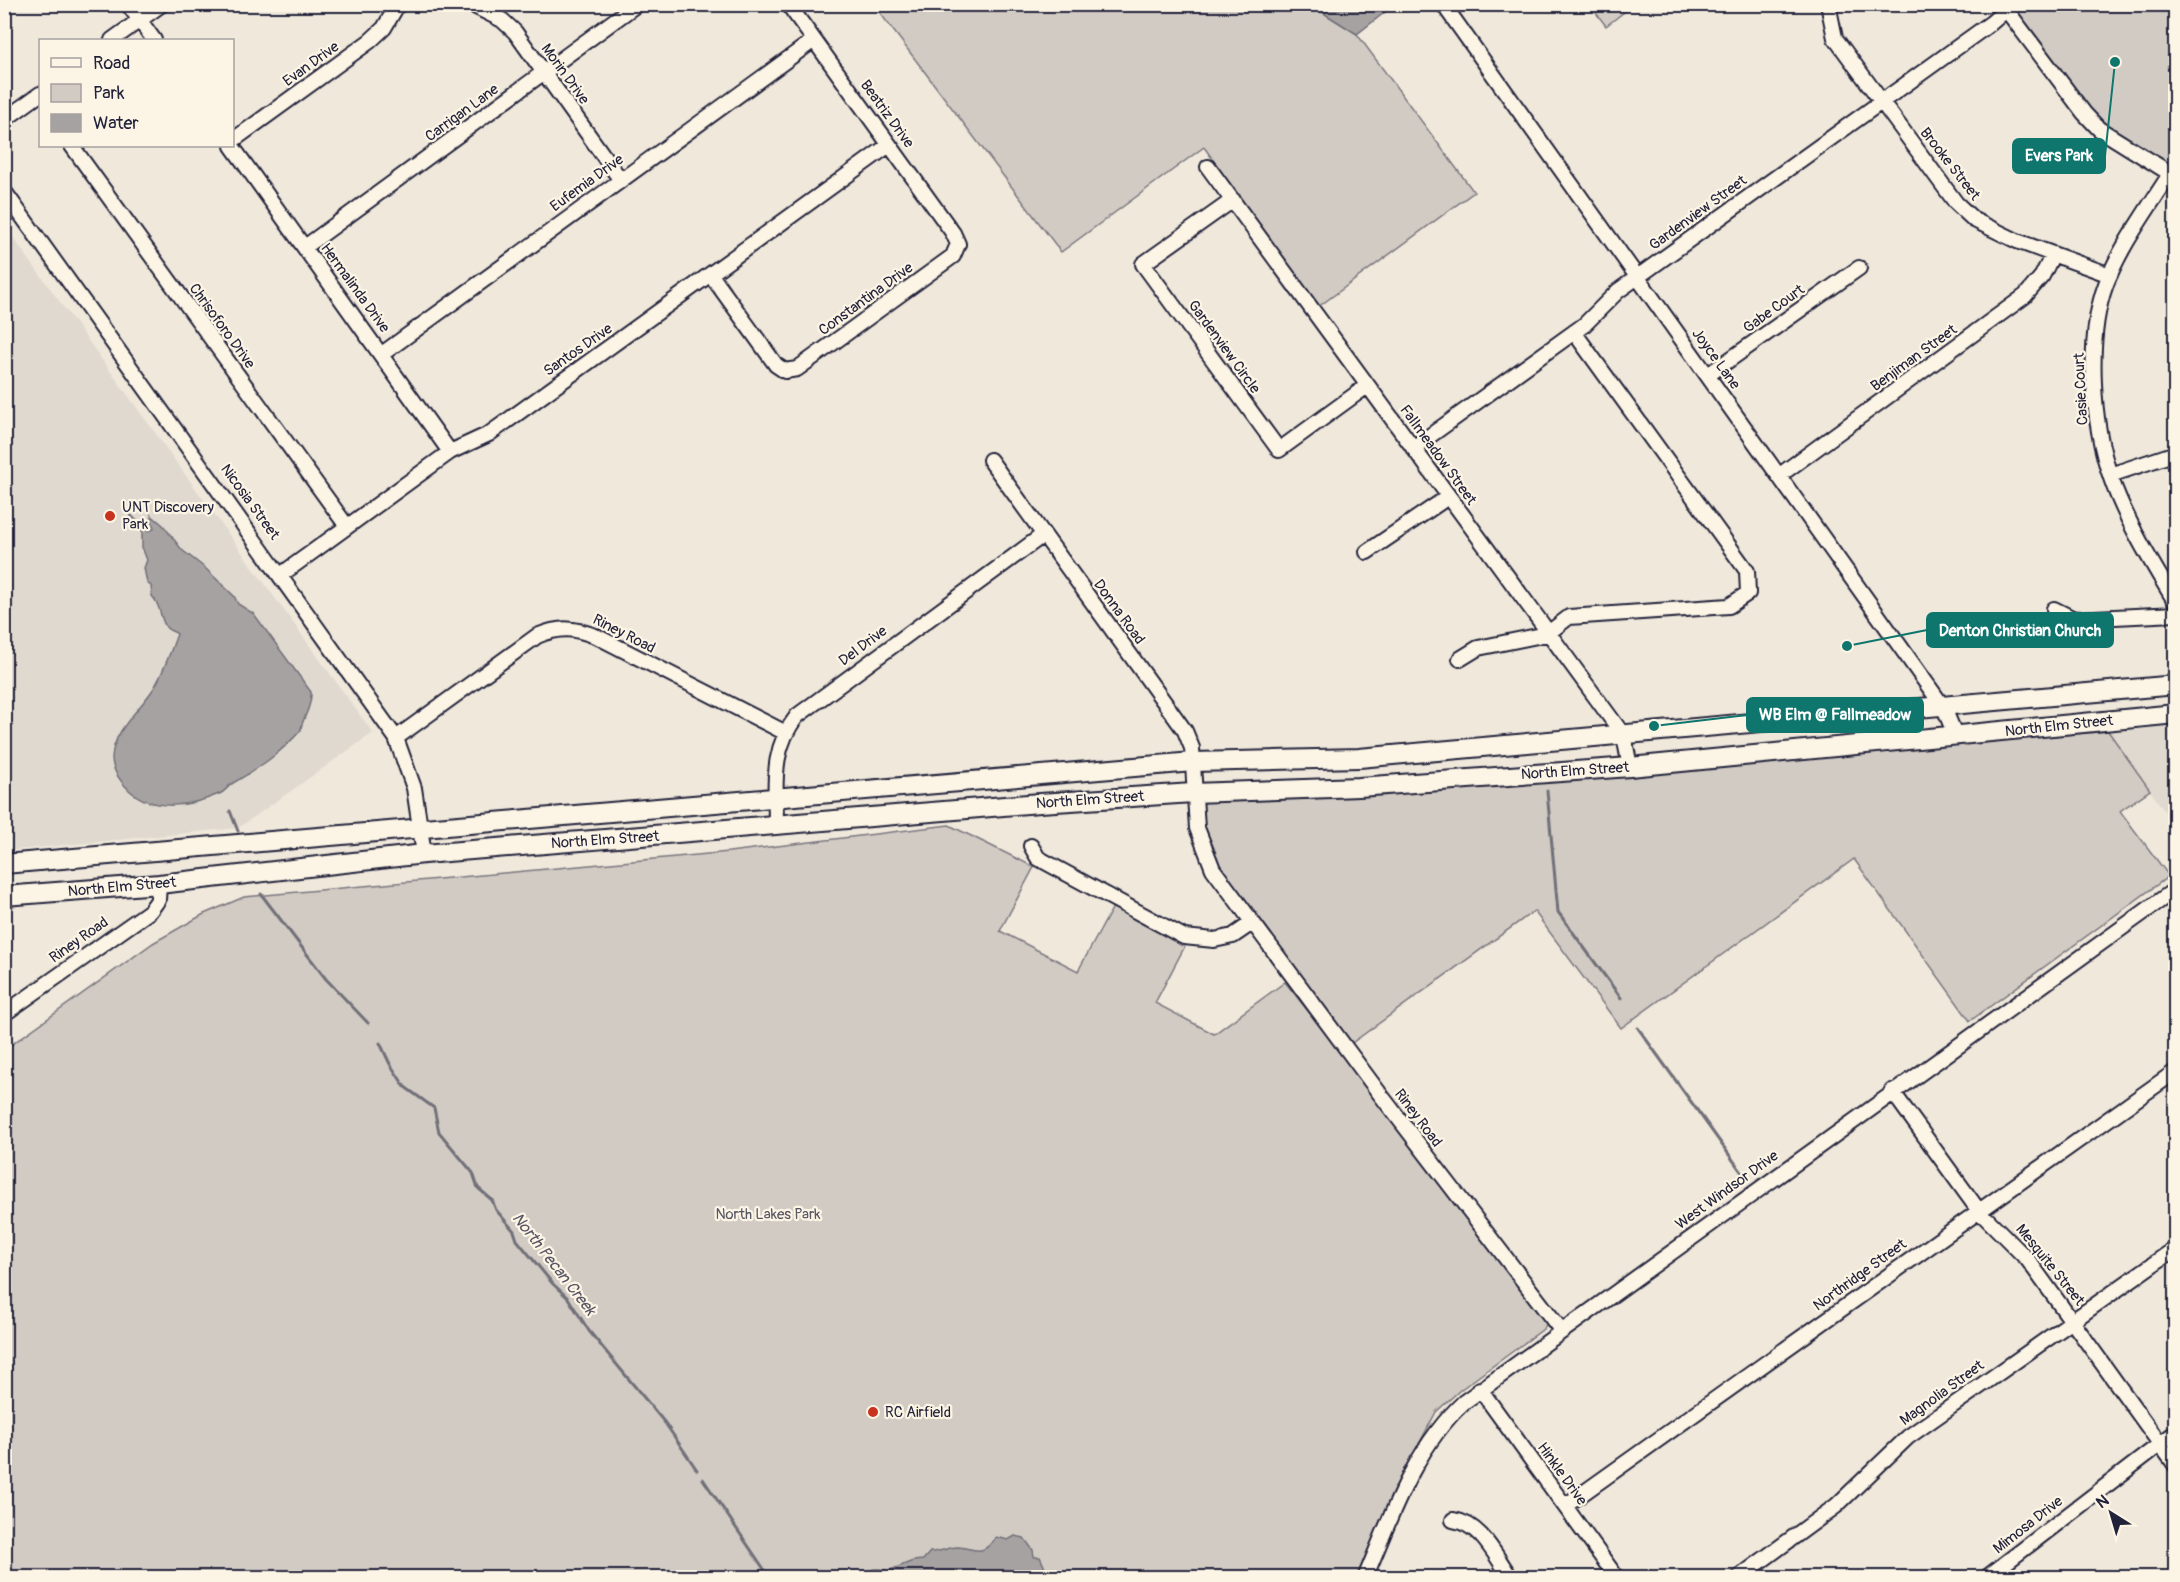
<svg xmlns="http://www.w3.org/2000/svg" width="2180" height="1582" font-family="Pangolin,sans-serif">
	<style>
		.built { fill: #e0d9cf }
		.green { fill: #d1cbc3; stroke: #7a767f; stroke-width: 1.5 }
		.water { fill: #a6a2a2; stroke: #716f79; stroke-width: 1.5 }
		.lines { fill: none; stroke-linecap: round; stroke-linejoin: round }
		.stream { stroke: #716f79; stroke-width: 3 }
		.minor-casing { stroke: #22223b; stroke-width: 18 }
		.major-casing { stroke: #22223b; stroke-width: 22 }
		.minor { stroke: #fcf5e5; stroke-width: 14 }
		.major { stroke: #fcf5e5; stroke-width: 18 }
		.poi-dot { fill: #c8321e; stroke: #fcf5e5; stroke-width: 2 }
		.labels { text-anchor: middle; dominant-baseline: central; stroke-width: 4.5; stroke-linejoin: round; paint-order: stroke }
		.street-label { font-size: 15px; fill: #22223b; stroke: #fcf5e5 }
		.poi-label { font-size: 15px; fill: #22223b; stroke: #fcf5e5; text-anchor: start }
		.park-label { font-size: 15px; fill: #575564; stroke: #fcf5e5 }
		.water-label { font-size: 16px; font-style: italic; fill: #575564; stroke: #fcf5e5 }
		.leader { fill: none; stroke: #0f766e; stroke-width: 2 }
		.callout-dot { fill: #0f766e; stroke: #fcf5e5; stroke-width: 2 }
		.callout { fill: #0f766e; stroke: #0f766e; stroke-width: 2 }
		.callout-label { font-size: 16px; text-anchor: middle; font-weight: bold; fill: #fff }
	</style>
	<rect width="100%" height="100%" fill="#efe8db"/>
	<filter id="ink" filterUnits="userSpaceOnUse"><feTurbulence type="fractalNoise" baseFrequency=".0167" numOctaves="2"/><feDisplacementMap in="SourceGraphic" scale="12" xChannelSelector="R" yChannelSelector="G"/><feConvolveMatrix kernelMatrix="1 2 1 2 8 2 1 2 1" color-interpolation-filters="sRGB"/></filter>
	<g filter="url(#ink)">
		<path class="built" d="M4,225l369,508 -135,95 -233,23z
			M2175,723v103l-67,-95z"/>
		<path class="green" d="M874,5h437l46,29 117,158 -156,115 -114,-160 -143,105z
			M1590,5h34l4,4 -22,17z
			M2010,5h165v163l-76,-48z
			M2108,731l42,59 -30,21 49,65 -199,145 -116,-162 -233,169 -87,-117 -185,134 -140,-192 -9,-44 5,-8 451,-31z
			M949,825l85,42 -34,64 78,40 35,-64 73,37 -31,59 59,31 71,-52 267,336 -10,12 -82,60 -24,22 -46,87 -31,78h-1354l-1,-527 149,-107 51,-29 40,-17 485,-45z"/>
		<path class="water" d="M1311,5h83l-37,29z
			M130,514l18,17 6,-2 -3,-14 12,10 19,25 23,18 29,28 4,8 16,10 57,78c1,17 -10,28 -10,38 -20,23 -42,38 -68,53 -5,3 -9,10 -14,11 -28,12 -65,19 -90,-4 -8,-8 -17,-20 -17,-32 1,-28 28,-48 42,-70 9,-15 17,-37 23,-54 -3,-3 -9,-3 -11,-7 -7,-11 -5,-22 -14,-31l-1,-10 -4,-3 -3,-15 3,-8 -5,-13v-18l-8,-5z
			M1015,1536l9,2 9,12 1,7h6l5,11 8,2 6,7h-212l1,-2c15,2 23,-11 40,-4l25,-10 10,-1 7,-8c10,0 19,-5 28,-5 16,1 24,11 38,-10l12,3z"/>
		<g class="lines">
			<path class="stream" d="M1547,791l11,121 63,86
				M230,811l8,20
				M261,894l65,85 42,44
				M1638,1028l105,146
				M380,1043l10,21 15,23 29,21 5,24 34,41 5,15 14,12 4,10 18,21 3,9 36,44 15,14 21,33 76,92 32,47
				M703,1479l67,99"/>
			<defs>
				<path id="minor" d="M128,4l26,36
					M470,4l32,16 13,12 105,147
					M1443,4l501,704 12,29
					M1828,4l7,34 121,165 18,17 43,21 93,34
					M2002,4l82,109 15,16 77,48
					M112,40l50,-36
					M4,120l36,-26
					M232,141l138,-100 14,-13 14,-24
					M72,146l274,379
					M232,146l218,306
					M1208,167l416,569 6,31
					M2170,174c-22,35 -49,71 -64,110 -20,53 -14,141 5,194 14,41 42,87 65,125
					M4,191l392,547 18,50 10,66
					M1233,200l-90,64 136,186 88,-64
					M305,247l332,-243
					M711,275l65,90 9,6 12,-2 156,-113 5,-12 -5,-11 -165,-229
					M382,354l432,-314
					M1708,375l151,-107
					M1413,448l171,-123 34,-34 373,-268 15,-13
					M990,460l195,271 7,17 5,80 16,41 167,225 181,236
					M1780,475l245,-179 17,-20 11,-22
					M2110,475l66,-22
					M1367,552l81,-55
					M282,574l168,-122 39,-18 400,-289
					M2054,609l20,10 102,-5
					M1460,659l18,-11 69,-14 22,-17 160,-11 19,-13 -1,-22 -173,-239
					M396,738l141,-102c24,-10 38,-8 61,1l186,95
					M776,826c0,-41 -6,-76 21,-110l246,-181
					M1031,846l7,12 146,79 30,3 19,-4 19,-13
					M4,1014l146,-103 8,-11 1,-16
					M1892,1091l87,120 49,49 148,206
					M1480,1389l137,189
					M1565,1506l611,-435
					M1453,1520c29,4 42,36 58,58
					M1365,1578c26,-61 49,-130 99,-176l712,-513
					M1738,1578l98,-72 72,-69 268,-189
					M1986,1578l190,-146"/>
				<path id="major" d="M4,864l1189,-102 166,-4 817,-73
					M4,896l155,-12 265,-30 616,-51 153,-10 166,-6 271,-20 546,-53"/>
			</defs>
			<use href="#minor" class="minor-casing"/>
			<use href="#major" class="major-casing"/>
			<use href="#minor" class="minor"/>
			<use href="#major" class="major"/>
		</g>
	</g>
	<g class="poi-dot">
		<circle cx="110" cy="516" r="6"/>
		<circle cx="873" cy="1412" r="6"/>
	</g>
	<g class="labels">
		<g class="street-label">
			<text transform="translate(311 64) rotate(-36)">Evan Drive</text>
			<text transform="translate(565 74) rotate(54)">Morin Drive</text>
			<text transform="translate(462 113) rotate(-36)">Carrigan Lane</text>
			<text transform="translate(887 114) rotate(54)">Beatriz Drive</text>
			<text transform="translate(1950 164) rotate(52)">Brooke Street</text>
			<text transform="translate(587 183) rotate(-36)">Eufemia Drive</text>
			<text transform="translate(1698 213) rotate(-36)">Gardenview Street</text>
			<text transform="translate(355 288) rotate(54)">Hermalinda Drive</text>
			<text transform="translate(866 299) rotate(-36)">Constantina Drive</text>
			<text transform="translate(1774 309) rotate(-36)">Gabe Court</text>
			<text transform="translate(222 326) rotate(54)">Chrisoforo Drive</text>
			<text transform="translate(1224 347) rotate(54)">Gardenview Circle</text>
			<text transform="translate(578 350) rotate(-35)">Santos Drive</text>
			<text transform="translate(1914 358) rotate(-36)">Benjiman Street</text>
			<text transform="translate(1716 359) rotate(54)">Joyce Lane</text>
			<text transform="translate(2081 389) rotate(-93)">Casie Court</text>
			<text transform="translate(1438 455) rotate(54)">Fallmeadow Street</text>
			<text transform="translate(250 502) rotate(54)">Nicosia Street</text>
			<text transform="translate(1119 612) rotate(54)">Donna Road</text>
			<text transform="translate(624 634) rotate(27)">Riney Road</text>
			<text transform="translate(863 646) rotate(-37)">Del Drive</text>
			<text transform="translate(2059 726) rotate(-6)">North Elm Street</text>
			<text transform="translate(1575 771) rotate(-4)">North Elm Street</text>
			<text transform="translate(1090 800) rotate(-4)">North Elm Street</text>
			<text transform="translate(605 840) rotate(-4)">North Elm Street</text>
			<text transform="translate(122 887) rotate(-5)">North Elm Street</text>
			<text transform="translate(79 940) rotate(-35)">Riney Road</text>
			<text transform="translate(1418 1118) rotate(53)">Riney Road</text>
			<text transform="translate(1727 1190) rotate(-36)">West Windsor Drive</text>
			<text transform="translate(2050 1265) rotate(51)">Mesquite Street</text>
			<text transform="translate(1860 1275) rotate(-36)">Northridge Street</text>
			<text transform="translate(1942 1393) rotate(-36)">Magnolia Street</text>
			<text transform="translate(1562 1474) rotate(54)">Hinkle Drive</text>
			<text transform="translate(2028 1525) rotate(-38)">Mimosa Drive</text>
		</g>
		<g class="poi-label">
			<text x="122" y="507">UNT Discovery<tspan x="122" dy="17">Park</tspan></text>
			<text x="885" y="1412">RC Airfield</text>
		</g>
		<g class="park-label">
			<text x="768" y="1214">North Lakes Park</text>
		</g>
		<g class="water-label">
			<text transform="translate(554 1264) rotate(52)">North Pecan Creek</text>
		</g>
	</g>
	<path class="leader" d="M2115 62L2105 156M1847 646L1927 630M1654 726L1747 715"/>
	<g class="callout-dot">
		<circle cx="2115" cy="62" r="6"/>
		<circle cx="1847" cy="646" r="6"/>
		<circle cx="1654" cy="726" r="6"/>
	</g>
	<g class="callout">
		<rect x="2013" y="139" width="92" height="34" rx="6"/>
		<rect x="1927" y="613" width="186" height="34" rx="6"/>
		<rect x="1747" y="698" width="176" height="34" rx="6"/>
	</g>
	<g class="callout-label">
		<text x="2059" y="161">Evers Park</text>
		<text x="2020" y="636">Denton Christian Church</text>
		<text x="1835" y="720">WB Elm @ Fallmeadow</text>
	</g>
	<rect width="2180" height="1582" fill="none" stroke="#fcf5e5" stroke-width="24"/>
	<rect x="12" y="12" width="2156" height="1558" fill="none" stroke="#22223b" stroke-width="2" filter="url(#ink)"/>
	<rect x="39" y="39" width="195" height="108" fill="#fcf5e5" stroke="#a5a1a1" stroke-width="1.5"/>
	<rect x="51" y="58" width="30" height="9" fill="#fcf5e5" stroke="#a5a1a1" stroke-width="1.5"/>
	<text x="93" y="69" font-size="18" fill="#22223b">Road</text>
	<rect x="51" y="84" width="30" height="18" fill="#d1cbc3" stroke="#a5a1a1" stroke-width="1.5"/>
	<text x="93" y="99" font-size="18" fill="#22223b">Park</text>
	<rect x="51" y="114" width="30" height="18" fill="#a6a2a2" stroke="#a5a1a1" stroke-width="1.5"/>
	<text x="93" y="129" font-size="18" fill="#22223b">Water</text>
	<g transform="translate(2111 1513) rotate(323)" stroke="#fcf5e5" stroke-width="4.5" paint-order="stroke">
	<path d="M0-4.5L10 22L0 15L-10 22Z" fill="#22223b"/>
	<text y="-9" font-size="16" font-weight="bold" text-anchor="middle" fill="#22223b">N</text>
	</g>
</svg>
